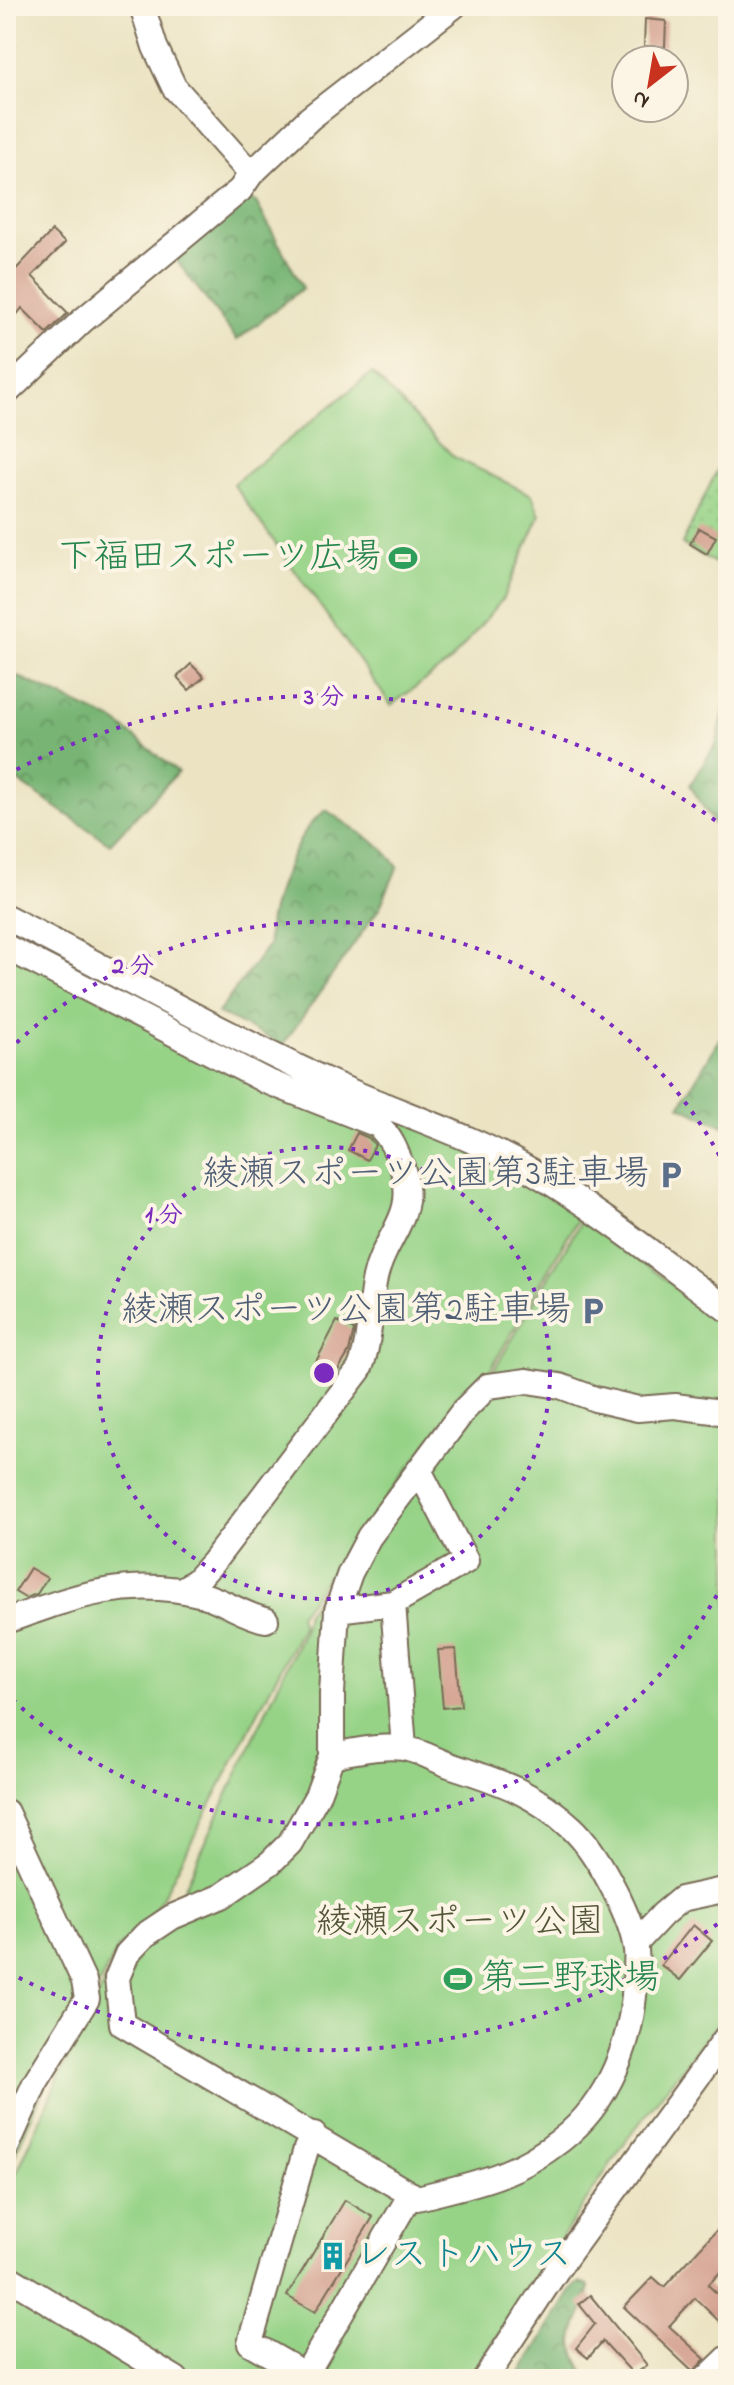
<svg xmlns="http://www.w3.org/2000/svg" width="734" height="2385" font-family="'Indie Flower','Klee One',sans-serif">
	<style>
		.grass { fill: url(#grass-dots); stroke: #687e52; stroke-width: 2 }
		.forest { fill: url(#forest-crowns); stroke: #5a7049; stroke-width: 2 }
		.park { fill: #96d387; stroke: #687e52; stroke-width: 2 }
		.building { fill: #d39f8e }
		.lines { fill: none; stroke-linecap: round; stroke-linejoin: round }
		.minor-casing { stroke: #796b57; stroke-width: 28 }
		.minor { stroke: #fff; stroke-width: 24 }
		.ring { fill: none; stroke: #7b2cbf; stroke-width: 4; stroke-dasharray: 4 8 }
		.labels { text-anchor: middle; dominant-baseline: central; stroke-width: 8; stroke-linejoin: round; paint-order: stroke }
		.leisure-label { font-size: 36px; fill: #27864d; stroke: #fcf5e5; text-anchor: end }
		.service-label { font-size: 36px; fill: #4e5e75; stroke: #fcf5e5; text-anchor: end }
		.park-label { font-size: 36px; fill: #525438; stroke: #fcf5e5 }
		.culture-label { font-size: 36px; fill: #0d838f; stroke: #fcf5e5; text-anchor: start }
		.centre { fill: #7b2cbf; stroke: #fcf5e5; stroke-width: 4 }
		.ring-label { font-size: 24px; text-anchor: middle; font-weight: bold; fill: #7b2cbf; stroke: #fcf5e5; stroke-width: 8; stroke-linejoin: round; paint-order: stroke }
	</style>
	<defs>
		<pattern id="grass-dots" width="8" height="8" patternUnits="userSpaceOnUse" patternTransform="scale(2)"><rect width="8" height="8" fill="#96d387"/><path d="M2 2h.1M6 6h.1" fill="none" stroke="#82b574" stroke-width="1.8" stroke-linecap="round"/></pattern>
		<pattern id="forest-crowns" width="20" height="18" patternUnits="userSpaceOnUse" patternTransform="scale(2)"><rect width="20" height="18" fill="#78b574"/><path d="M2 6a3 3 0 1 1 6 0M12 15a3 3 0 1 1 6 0" fill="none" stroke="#64935f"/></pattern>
	</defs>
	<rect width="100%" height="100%" fill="#fcf5e5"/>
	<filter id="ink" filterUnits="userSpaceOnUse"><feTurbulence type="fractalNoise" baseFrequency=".0125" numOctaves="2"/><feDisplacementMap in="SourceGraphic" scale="16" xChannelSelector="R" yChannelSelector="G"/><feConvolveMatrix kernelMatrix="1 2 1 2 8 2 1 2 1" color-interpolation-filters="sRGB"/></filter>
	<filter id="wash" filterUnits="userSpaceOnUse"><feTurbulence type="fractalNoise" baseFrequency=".006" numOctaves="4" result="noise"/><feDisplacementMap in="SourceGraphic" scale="32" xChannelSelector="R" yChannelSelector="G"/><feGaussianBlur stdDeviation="1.8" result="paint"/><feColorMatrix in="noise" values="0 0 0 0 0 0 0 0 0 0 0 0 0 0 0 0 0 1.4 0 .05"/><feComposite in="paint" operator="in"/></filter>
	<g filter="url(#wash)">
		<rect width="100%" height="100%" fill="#ebe3c2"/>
		<path class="grass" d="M728,360v210l-46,-26 37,-78z"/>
		<path class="forest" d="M243,197l13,5 47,86 -66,52 -64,-84z
			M6,671l110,51 62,50 -68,72 -104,-71z
			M728,693v141l-15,-11 -23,-38 27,-43z
			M326,810l55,37 17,19 -18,41 -97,138 -65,-32 51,-69c-6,-27 23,-93 39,-117 4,-6 12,-12 18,-17z
			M728,1025v103l-48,-22z
			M579,2283l10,3c1,20 -16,37 -16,56 0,14 9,25 14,37h-70l56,-91z"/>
		<path class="park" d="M372,373l82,84 78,38 8,21 -38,84 -52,62 -59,43 -158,-221z
			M6,929l468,221 66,36 40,29 -96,166 -31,28 -154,206 3,12 -137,266 -18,29 -28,25 -69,127 -44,101v-744l6,-15 -6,-4z
			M583,1218l145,108v683l-103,133 -156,237h-463v-182l56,-127 61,-124 56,-46 124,-269 3,-17 146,-202 35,-30z"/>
		<g id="blocks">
			<path class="building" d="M645,19l21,2 -1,26 -21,-1z
				M52,231l13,12 -33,33 36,37 -21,20 -25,-25 -16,21v-49z
				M699,528l17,9 -9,17 -17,-10z
				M191,664l13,13 -15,13 -12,-13z
				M357,1133l12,5 6,7 -8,15 -19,-10z
				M337,1321l17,9 -5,22 -18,30 -20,-11z
				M30,1568l17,10 -10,16 -12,4 -10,-6z
				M456,1649l5,57 -18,2 -5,-58z
				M693,1925l19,16 -32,39 -19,-15z
				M345,2200l28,17 -58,95 -28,-16z
				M728,2218v46l-20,21 20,19v26l-33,-32 -26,28 36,33 -12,13 -69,-65 29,-30 11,10z
				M590,2295l57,70 -13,10 -31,-34 -15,17 -12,-10 19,-24 -16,-20z"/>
		</g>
	</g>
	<g filter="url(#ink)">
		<use href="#blocks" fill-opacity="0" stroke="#796b57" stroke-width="2"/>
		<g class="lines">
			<defs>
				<path id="minor" d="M142,6l13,41 19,40 77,87
					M6,393l76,-72 158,-131 11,-16 59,-56 144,-112
					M6,917c110,56 217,117 330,168 64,29 133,49 194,85 70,41 133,92 198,140
					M6,947l260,134 112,44c13,13 18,25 24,42 17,50 -18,68 -27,111 -7,31 -3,63 -16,92l-146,192 -17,19 -15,9
					M393,1603l11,145
					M337,1610l56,-7 73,-42 -47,-91
					M6,1621c69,-25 123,-45 197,-26 22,6 41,21 63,25
					M332,1756c19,-5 53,-11 72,-8 17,3 35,14 51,19 46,15 81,27 117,61 24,22 57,84 63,116 3,11 1,25 0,36 -2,60 -25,122 -74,160 -47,37 -87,44 -144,58l-295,-174 -5,-46 10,-24 18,-19 27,-18 50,-21 48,-33 20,-20 27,-47 15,-40v-63l5,-83 13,-37 19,-36 95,-127 24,-24 39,-5 33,5 35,13 43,10 37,-3 53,7
					M6,1812l78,169 3,18 -52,84 -29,65
					M635,1944l28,-30 18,-15 47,-10
					M6,2276l170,103
					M307,2372l-10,-2 -47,-27 56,-194 8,-14
					M303,2379l108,-185
					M485,2379l71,-108 172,-236
					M706,2379l22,-21"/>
			</defs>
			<use href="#minor" class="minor-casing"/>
			<use href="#minor" class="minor"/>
		</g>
	</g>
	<g class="ring">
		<circle cx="324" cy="1373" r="226"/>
		<path d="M728 1574A451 451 0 0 1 8 1695M8 1051A451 451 0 0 1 728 1172"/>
		<path d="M727 1917A677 677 0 0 1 6 1971M6 775A677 677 0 0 1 727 829"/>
	</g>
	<defs>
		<symbol id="stadium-bare" viewBox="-9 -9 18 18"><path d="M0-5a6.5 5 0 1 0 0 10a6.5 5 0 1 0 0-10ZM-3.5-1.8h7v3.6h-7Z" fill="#2e9e5b" stroke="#fcf5e5" stroke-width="2.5" paint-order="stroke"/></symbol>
		<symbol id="parking-bare" viewBox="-9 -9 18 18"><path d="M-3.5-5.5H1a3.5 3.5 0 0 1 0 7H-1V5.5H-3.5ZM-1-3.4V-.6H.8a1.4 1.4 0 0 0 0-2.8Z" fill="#5c6f8a" stroke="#fcf5e5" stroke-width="2.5" paint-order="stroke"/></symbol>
		<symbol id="building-bare" viewBox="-9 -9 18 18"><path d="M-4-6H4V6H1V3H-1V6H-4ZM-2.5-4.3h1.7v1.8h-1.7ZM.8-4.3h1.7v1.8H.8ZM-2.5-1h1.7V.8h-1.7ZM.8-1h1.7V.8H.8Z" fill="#0f9aa8" stroke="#fcf5e5" stroke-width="2.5" paint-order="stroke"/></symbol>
	</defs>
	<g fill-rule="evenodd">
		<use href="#stadium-bare" x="383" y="538" width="40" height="40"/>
		<use href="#parking-bare" x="651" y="1155" width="40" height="40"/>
		<use href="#parking-bare" x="573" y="1291" width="40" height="40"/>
		<use href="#stadium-bare" x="438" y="1959" width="40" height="40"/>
		<use href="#building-bare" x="313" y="2236" width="40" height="40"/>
	</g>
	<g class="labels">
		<g class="leisure-label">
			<text x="381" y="558">下福田スポーツ広場</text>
			<text x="480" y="1979" text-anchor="start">第二野球場</text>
		</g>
		<g class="service-label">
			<text x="649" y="1175">綾瀬スポーツ公園第3駐車場</text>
			<text x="571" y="1311">綾瀬スポーツ公園第2駐車場</text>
		</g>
		<g class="park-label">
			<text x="460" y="1923">綾瀬スポーツ公園</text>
		</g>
		<g class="culture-label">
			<text x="355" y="2256">レストハウス</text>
		</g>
	</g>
	<circle cx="324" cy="1373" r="12" class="centre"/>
	<g class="ring-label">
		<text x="324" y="704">3 分</text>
		<text x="133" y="973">2 分</text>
		<text x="164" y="1222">1 分</text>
	</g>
	<rect width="734" height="2385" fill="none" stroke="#fcf5e5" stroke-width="32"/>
	<g transform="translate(650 84) rotate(211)"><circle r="38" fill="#fcf5e5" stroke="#afa495" stroke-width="2"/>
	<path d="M0-6L14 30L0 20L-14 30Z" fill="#c8321e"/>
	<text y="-12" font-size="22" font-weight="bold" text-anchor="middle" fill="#3b2a1e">N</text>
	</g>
</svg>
